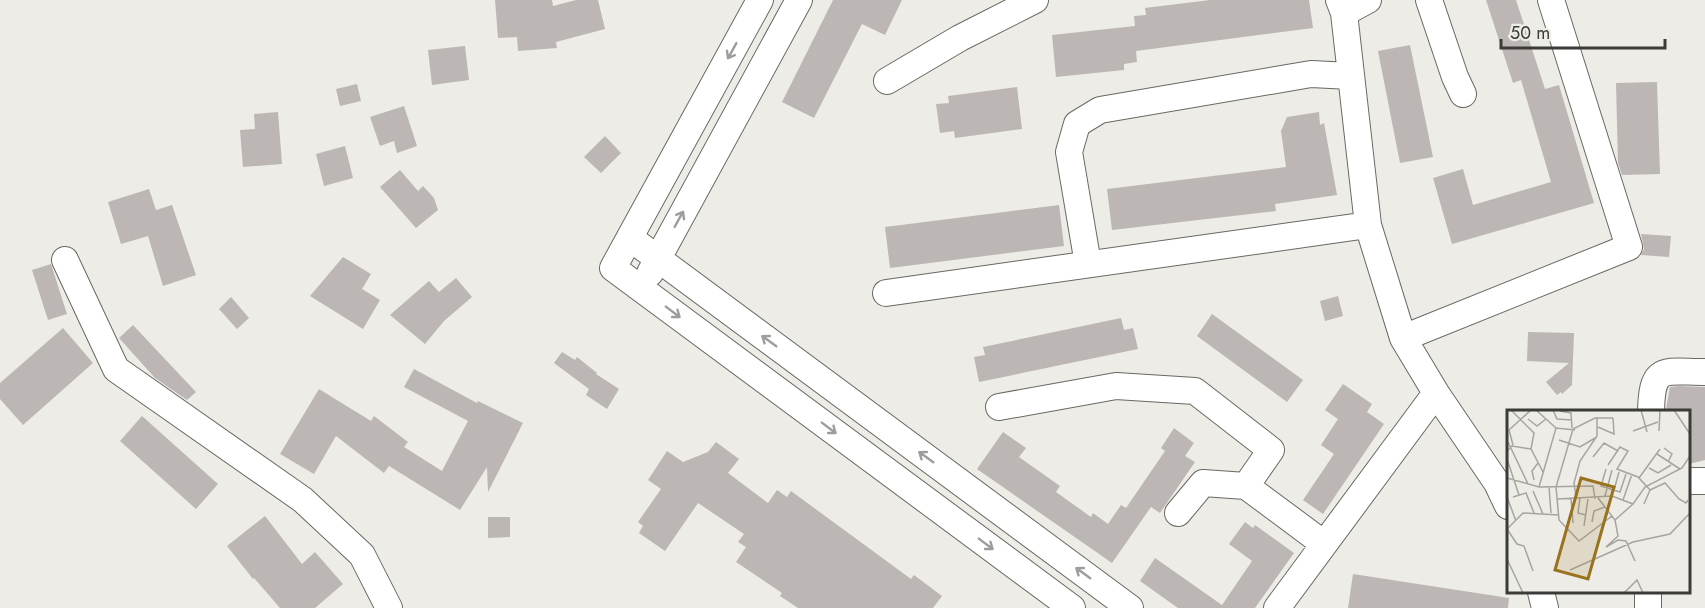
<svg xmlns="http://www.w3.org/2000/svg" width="1705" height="608" font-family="Jost,sans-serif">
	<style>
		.building { fill: #bcb7b4 }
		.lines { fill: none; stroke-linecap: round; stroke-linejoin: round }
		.minor-casing { stroke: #696863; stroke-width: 28 }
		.minor { stroke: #fff; stroke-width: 26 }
		.oneway { stroke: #9d9d9c }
		.inset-road { fill: none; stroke: #a6a5a1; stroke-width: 1.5 }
		.view { fill: #99721d; fill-opacity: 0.15; stroke: #99721d; stroke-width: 3 }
		.inset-edge { fill: none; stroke: #3b3b38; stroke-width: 3 }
	</style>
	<rect width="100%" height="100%" fill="#edece7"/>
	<path class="building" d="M495,0h57l1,6 23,-6h22l7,29 -49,13 1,6 -39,3 -1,-14 -19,1z
		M833,0h69l-17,35 -23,-11 -48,94 -32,-16z
		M1210,0h99l4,28 -177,23 1,11 -13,2v6l-68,7 -4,-42 83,-9 -1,-10 12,-1 -1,-7z
		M1486,0h30l29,89 14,-4 35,118 -142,41 -19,-66 30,-9 10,36 78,-23 -30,-102 -8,3z
		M1410,45l23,112 -33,6 -22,-112z
		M465,46l4,34 -37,5 -4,-35z
		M1657,82l3,92 -38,1 -4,-12 -2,-80z
		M357,84l4,17 -21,5 -4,-17z
		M1017,87l5,42 -67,9 -1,-7 -14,2 -4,-29 13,-1 -1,-7z
		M404,106l13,40 -20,7 -3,-12 -14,5 -10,-29z
		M278,112l4,52 -39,3 -3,-37 15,-1 -1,-15z
		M1319,112l1,13 4,-2 13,72 -62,9 1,7 -164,19 -5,-41 179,-22 -5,-36 6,-14z
		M605,136l16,17 -20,20 -17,-16z
		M345,146l8,32 -29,8 -8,-32z
		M400,170l18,21 5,-5 11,12 4,12 -22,18 -36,-41z
		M149,189l7,21 16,-5 24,70 -33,11 -15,-50 -27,8 -13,-42z
		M1059,205l5,41 -174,22 -5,-41z
		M1641,234l30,2 -2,21 -28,-2 3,-6z
		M343,257l28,17 -9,15 18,11 -17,29 -53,-33z
		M51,264l16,50 -19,6 -16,-50z
		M456,278l16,19 -28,24 -19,23 -35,-29 39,-34 10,11z
		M1338,296l5,20 -18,5 -5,-20z
		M231,297l18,21 -12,11 -18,-20z
		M1212,314l91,66 -16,22 -90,-66z
		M1121,318l3,12 9,-2 5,21 -159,33 -5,-25 11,-2 -2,-8z
		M133,325l63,67 -9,8 -32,-22 -36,-40z
		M63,328l30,35 -70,62 -23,-26v-16z
		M1528,332l46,1 -2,52 -10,9 -1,-2 -4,3 -11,-13 23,-19 -42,-2z
		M562,352l13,8 2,-3 20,16 -1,1 23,15 -12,20 -21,-14 3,-6 -35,-26z
		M414,369l63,34 1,-2 45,22 -35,69 -1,-25 -27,43 -71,-44 -5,7 -48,-37 -22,38 -34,-20 39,-65 52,32 3,-5 34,26 -4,5 38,24 26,-50 -64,-34z
		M1343,384l29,20 -5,8 17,12 -61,90 -20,-14 31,-46 -13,-9 17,-26 -13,-9z
		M1679,386l26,1v73l-16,4v-55h-23l4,-22z
		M142,416l76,68 -22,25 -76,-68z
		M1174,428l20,15 -9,13 10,6 -35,51 -9,-6 -39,56 -135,-94 26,-37 23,16 -7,9 41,29 -4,6 35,25 2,-4 15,11 13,-19 5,3 39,-57 -4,-3z
		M716,442l23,17 -11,14 40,30 9,-13 10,7 4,-6 120,88 3,-4 28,21 -9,12h-135l-18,-12 2,-3 -46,-31 10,-15 -8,-5 6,-8 -46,-31 -33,48 -26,-18 4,-7 -5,-4 23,-33 -13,-9 19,-29 16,11 25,-10z
		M265,516l37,48 13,-12 28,32 -28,24h-35l-26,-30 -1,1 -26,-33z
		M488,517h22v20l-22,1z
		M1245,522l8,6 2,-3 39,28 -39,55h-77l-38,-27 15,-23 67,47 30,-44 -23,-17z
		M1353,574l156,24 -1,10h-160z"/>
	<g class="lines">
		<defs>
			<path id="minor" d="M760,0l-147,268 459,340
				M1339,0l5,13 24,212 35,113 33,55 61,90 11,23
				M1429,0l26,77 8,17
				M1344,13l24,-13
				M887,81l73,-43 75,-38
				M630,238l500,370
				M65,260l51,109 187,131 59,55 27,53
				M1088,264l-19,-112 8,-28 23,-14 211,-36 40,2
				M650,273l149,-273
				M886,293l482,-68
				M1403,338l226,-91 -78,-247
				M999,407l117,-21 79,5 76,59 -25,36 78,58
				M1651,412c1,-49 13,-40 54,-40
				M1688,481h17
				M1178,513l25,-30 43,3
				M1541,592l4,16
				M1277,608l159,-215
				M1648,608v-16"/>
		</defs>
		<use href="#minor" class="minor-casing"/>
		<use href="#minor" class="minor"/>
	</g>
	<defs><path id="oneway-shaft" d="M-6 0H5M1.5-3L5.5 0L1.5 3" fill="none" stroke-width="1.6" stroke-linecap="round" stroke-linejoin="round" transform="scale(1.5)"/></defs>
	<g class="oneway">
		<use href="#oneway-shaft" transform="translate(732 51) rotate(119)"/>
		<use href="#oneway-shaft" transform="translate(679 219) rotate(-61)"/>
		<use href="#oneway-shaft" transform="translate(673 312) rotate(37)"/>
		<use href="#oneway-shaft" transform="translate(769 341) rotate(-144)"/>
		<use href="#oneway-shaft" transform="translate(829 428) rotate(37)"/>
		<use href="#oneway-shaft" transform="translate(926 457) rotate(-144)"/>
		<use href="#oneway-shaft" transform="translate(986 544) rotate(37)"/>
		<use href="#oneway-shaft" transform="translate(1083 573) rotate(-144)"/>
	</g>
	<g transform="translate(1507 410)">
		<rect width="183" height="183" fill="#edece7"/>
		<path class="inset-road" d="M4,0l23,23 -3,16M29,0l20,18M46,0l4,9 15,1M134,0l6,22M167,0l16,24M53,1l11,2 1,15M21,9l9,7 9,-7M91,17l16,7 -1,-16M126,21l25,-9M152,21l1,-21M52,30l21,7 15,-9M1,32l20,42M6,35l-4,-15 22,-20M157,38l8,6 -4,8M0,41l5,-5 19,3 12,23M150,44l23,15M86,47l11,-14 14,8M0,49l12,36M101,55l12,-18 8,4 -11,18 21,8 12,13 -6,14M142,58l9,5 13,-8M99,59l-5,17 19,6 6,-18M0,68l32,9 54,-1 2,13M132,68l21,-29M27,70l-2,-9 6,-8M32,77l17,-59 19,2M42,77l2,26M107,80l5,-18M143,80l15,-7 14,16 7,4 2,-3M26,81l10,23M98,86l7,-26M0,87l9,24M6,87l13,-4 8,20M69,87l-2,-14 6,-22 17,-25v-19M64,88l2,25M73,88l-2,15 8,2M91,88l17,22 18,-16M50,89l55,-3 21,8 12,-17 37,-19 8,-12M116,90l9,-26M105,106l-33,25 -20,-21 -3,-33 17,-58 22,-11h18M108,110l3,16 -12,11 12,-7 8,1 9,20M85,112l2,-11 11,-4M77,116l4,-27M0,149l16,34M63,160l63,-28 37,-8 20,-21M26,161l-9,-25 -7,-2 -10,-15 16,-16 36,2M117,183l13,-13 6,13"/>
		<path class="view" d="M74,68l33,9 -26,92 -33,-9z"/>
		<rect width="183" height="183" class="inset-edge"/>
	</g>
	<path d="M1501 39v9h164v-9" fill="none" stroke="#3b3b38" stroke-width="3"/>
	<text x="1510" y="39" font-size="18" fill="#3b3b38" stroke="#edece7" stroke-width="4.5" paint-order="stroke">50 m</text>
</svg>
